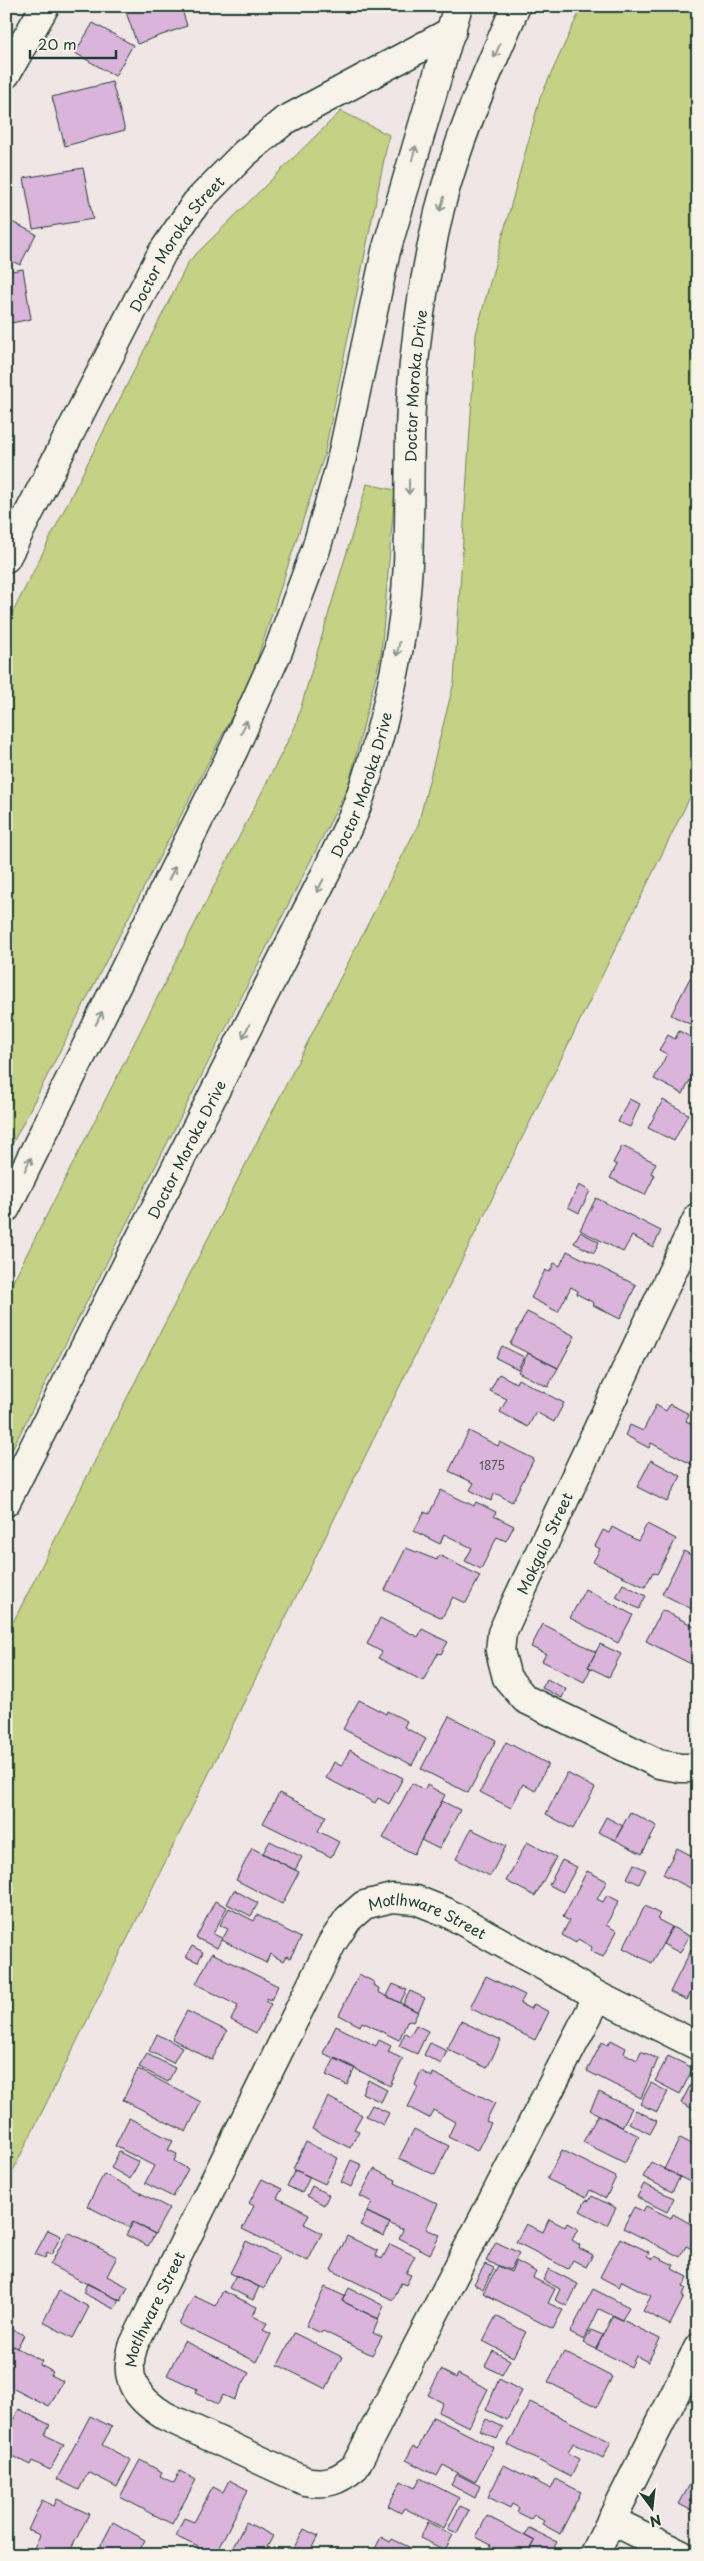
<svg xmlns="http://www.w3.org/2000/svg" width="704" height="2561" font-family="'Playpen Sans',sans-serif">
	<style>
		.green { fill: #c5d185; stroke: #72875c }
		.building { fill: #dbb4dc; stroke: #1f3d34 }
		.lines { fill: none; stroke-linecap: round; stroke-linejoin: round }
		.minor-casing { stroke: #1f3d34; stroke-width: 31 }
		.tertiary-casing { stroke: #1f3d34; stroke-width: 31 }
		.minor { stroke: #f7f3e8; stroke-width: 28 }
		.tertiary { stroke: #f7f3e8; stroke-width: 28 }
		.oneway { stroke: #8b988e }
		.labels { text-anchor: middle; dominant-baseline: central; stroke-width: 5; stroke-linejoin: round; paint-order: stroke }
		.number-label { font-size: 12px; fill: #4e5b5e }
		.street-label { font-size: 15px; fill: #1f3d34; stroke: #f7f3e8 }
	</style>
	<rect width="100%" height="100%" fill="#f1e6e6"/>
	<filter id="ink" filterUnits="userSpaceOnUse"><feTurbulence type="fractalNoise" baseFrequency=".02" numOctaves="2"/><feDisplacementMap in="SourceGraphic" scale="10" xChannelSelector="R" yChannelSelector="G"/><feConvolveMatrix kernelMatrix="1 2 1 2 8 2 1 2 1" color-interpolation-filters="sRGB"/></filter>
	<g filter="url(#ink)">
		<path class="green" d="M582,6h116v775l-692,1404v-549l412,-811 36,-143 22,-348 64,-236z
			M341,111l48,24 -65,321 -74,225 -244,475v-530l183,-365z
			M367,484l28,6 -14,165 -33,132 -342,674v-166l289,-568z"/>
		<path class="building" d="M124,6h57l6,20 -50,18z
			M93,23l40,22 -18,31 -40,-23z
			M112,82l13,48 -60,16 -13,-49z
			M83,168l10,51 -60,10 -9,-51z
			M6,219l30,15 -16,31 -14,-7z
			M23,269l8,50 -25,5v-52z
			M690,978l8,4v28l-8,14 -19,-9z
			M679,1031l19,10v40l-7,-3 -8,16 -29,-15 13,-25 -8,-4 9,-15 7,4z
			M629,1099l11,5 -10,23 -12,-5z
			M663,1100l25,14 -14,27 -26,-13z
			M622,1146l34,17 -5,10 4,2 -10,20 -35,-17 7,-13 -4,-2z
			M579,1185l11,6 -11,22 -11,-6z
			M596,1198l65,33 -8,16 -21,-11 -9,16 -43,-22z
			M580,1232l19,10 -5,11 -20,-10z
			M567,1251l69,34 -16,34 -27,-14 1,-2 -17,-9 1,-3 -7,-4 -13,25 -27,-14 14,-28 5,2 4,-9 6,3z
			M527,1312l48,24 -17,32 -48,-24z
			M698,1336v19l-8,-4z
			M502,1346l22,11 -6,12 -22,-11z
			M528,1353l30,15 -10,19 -30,-15z
			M499,1374l17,9 2,-4 46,24 -10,19 -18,-10 -8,15 -28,-15 7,-13 -17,-8z
			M670,1404l19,10 -3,7 12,6v29l-5,9 -42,-22 -2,5 -24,-13 5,-10 13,6 13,-26 10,6z
			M469,1431l29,15 2,-4 34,17 -22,43 -17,-9 -4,8 -21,-11 4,-7 -25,-12z
			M651,1460l30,16 -14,26 -30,-15z
			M441,1490l33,16 2,-4 20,10 -2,4 20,10 -8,15 -9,-4 -16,32 -16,-8 7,-13 -28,-14 -4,10 -26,-13 10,-19 5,2z
			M647,1524l29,15 -19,35 -4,-2 -8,15 -52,-25 7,-13 -5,-3 8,-16 6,3 3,-6 26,14z
			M406,1548l31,12 2,-5 41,21 -14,27 -13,-6 -11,21 -57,-28z
			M684,1551l14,8v53l-36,-18z
			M623,1584l23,12 -7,13 -23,-12z
			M585,1589l48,26 -15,28 -48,-25z
			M662,1610l36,18v28l-5,9 -47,-24z
			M380,1618l38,19 4,-8 26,13 -7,12 -3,-1 -15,28 -45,-23 4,-6 -15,-8z
			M543,1624l53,28 -8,15 3,1 -7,14 -42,-21 4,-7 -15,-7z
			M600,1644l21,10 -12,23 -21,-10z
			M547,1679l19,10 -4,9 -20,-10z
			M359,1700l27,14 1,-3 20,10 -3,6 22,12 -14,26 -69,-36z
			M449,1716l47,24 -28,53 -47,-24z
			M506,1742l42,22 -13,27 -12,-7 -12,24 -31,-16z
			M350,1750l53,28 -14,26 -11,-6 -3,5 -49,-25 8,-16 7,4z
			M567,1773l28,15 -22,41 -27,-15z
			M412,1783l12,7 3,-5 18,10 -31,59 -31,-16z
			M279,1793l47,23 -8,15 21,11 -8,15 -68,-34z
			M442,1801l18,9 -21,39 -18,-9z
			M630,1812l27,14 -15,28 -27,-14z
			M606,1817l17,9 -8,14 -17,-8z
			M471,1829l35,17 -16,30 -34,-17z
			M270,1841l32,16 -7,13 -32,-17z
			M527,1842l29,15 -21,39 -29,-15z
			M252,1848l47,24 -17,32 -46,-24z
			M677,1848l21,11v19l-6,11 -29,-15z
			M562,1860l15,7 -14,25 -14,-7z
			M634,1864l12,6 -7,14 -12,-6z
			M587,1871l20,10 -10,18 6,3 4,-7 12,6 -13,24 11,6 -14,26 -13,-6 2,-4 -14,-8 -2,4 -14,-8 7,-14 -6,-4z
			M234,1890l24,13 -7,13 -24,-12z
			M215,1901l12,6 -14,27 9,4 -5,10 -21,-10z
			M645,1906l15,8 -3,5 15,8 -20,36 -29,-15z
			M229,1908l25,13 3,-6 44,23 -11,20 -4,-2 -3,5 -13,-7 -4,9 -44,-23 6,-11 -8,-4z
			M672,1927l17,9 -9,17 -17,-9z
			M698,1936v54l-5,-2 -6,12 -17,-8z
			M192,1946l11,6 -5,10 -12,-5z
			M212,1953l66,33 -7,14 -4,-2 -2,3 6,3 -15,29 -25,-13 7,-14 -42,-22z
			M359,1974l15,8 -1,3 6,3 -1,4 40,20 -5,10 -5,-2 -9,20 -37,-18 -2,4 -21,-11z
			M486,1976l39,19 -5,9 11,5 3,-5 15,8 -14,28 -65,-32z
			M393,1984l14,6 -7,13 -13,-7z
			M410,1991l15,7 -7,14 -15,-8z
			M187,2011l40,20 -15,29 -40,-21z
			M461,2021l40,19 -14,28 -40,-19z
			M416,2025l12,6 -11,23 -18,-8 6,-13 5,3z
			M336,2026l40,20 3,-6 12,6 -3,6 15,7 -13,27 -67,-33z
			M157,2034l25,13 -9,16 -24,-12z
			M611,2040l15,8 -2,5 13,7 4,-9 17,8 -17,39 -54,-27 15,-29 6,3z
			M430,2043l17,8 -6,13 -17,-9z
			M147,2054l28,14 -7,14 -29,-15z
			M668,2056l25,12 -13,26 -25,-13z
			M335,2058l20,10 -8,17 -21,-10z
			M138,2069l63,33 -15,30 -63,-32z
			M421,2071l11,6 1,-4 62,30 -9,18 5,2 -14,28 -29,-14 7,-15 -22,-12 -4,8 -21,-11 10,-20 -3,-2z
			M368,2080l19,10 -6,12 -19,-9z
			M651,2083l17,9 -11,20 -17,-8z
			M691,2084l7,3 -1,24 -16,-8z
			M599,2092l33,16 -10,19 -32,-17z
			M328,2097l34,18 -8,14 5,2 -9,17 -38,-19z
			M372,2105l17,8 -6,12 -17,-9z
			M636,2110l21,11 -7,13 -21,-11z
			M697,2111h1v16l-7,-4z
			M598,2115l41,21 -14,27 -42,-21z
			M129,2118l44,23 -5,9 9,4 -3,7 14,8 -15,28 -28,-14 9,-17 -39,-20z
			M414,2129l35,17 -14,29 -36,-17z
			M680,2138l18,9v39l-34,-17z
			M306,2142l32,16 -13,26 -32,-15z
			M562,2150l54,27 -10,21 -16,-8 -4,8 -39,-19z
			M119,2152l20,10 -9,17 -19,-11z
			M351,2160l11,5 -11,22 -10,-5z
			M651,2162l29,15 -8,15 -29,-15z
			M374,2169l22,11 -1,3 43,21 -12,25 14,6 -10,19 -31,-16 4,-8 -36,-18 5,-10 -12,-6z
			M295,2170l15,7 -8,16 -15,-7z
			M104,2174l65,34 -14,26 -22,-12 -3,6 -43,-22z
			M262,2179l20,10 -5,9 32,16 -5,10 18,9 -14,28 -66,-32 12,-23 -5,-3z
			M644,2184l30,14 -7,14 -30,-15z
			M312,2186l17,9 -5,10 -17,-9z
			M592,2196l24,12 -9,17 -27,-14 6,-11 3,1z
			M646,2206l25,12 2,-4 25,14v15l-4,7 -8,-4 -6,11 -57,-29 11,-21 9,4z
			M367,2212l23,11 -6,13 -24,-11z
			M549,2219l16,8 2,-4 11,6 -6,11 8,5 -1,3 14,7 -7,12 -13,-7 -5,9 -52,-27 10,-18 17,8z
			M133,2222l22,12 -7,12 -22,-11z
			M48,2230l13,6 -10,19 -4,-2 -2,5 -10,-4z
			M68,2232l49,25 -10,19 21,11 -7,14 -71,-36z
			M347,2236l31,15 -2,5 6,3 8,-15 25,12 -9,17 5,2 -5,10 -5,-2 -8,17 -62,-30z
			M620,2238l29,14 -2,4 6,3 2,-3 19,9 -2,4 16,8 -5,10 3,1 -4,8 2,1 -14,28 -27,-14 8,-15 -29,-15 -3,6 -19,-10z
			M246,2241l33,16 -15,32 -34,-16z
			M496,2242l23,11 -9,17 -24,-9z
			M516,2261l20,11 -3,6 22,11 -7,14 15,7 -10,19 -70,-36 15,-27 13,6z
			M485,2264l9,4 -11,21 -9,-5z
			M549,2269l29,15 -11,22 -12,-6 5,-11 -17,-9z
			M236,2275l23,12 -6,13 -24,-12z
			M87,2283l32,17 -5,9 -31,-16z
			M325,2287l19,9 -2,5 37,18 -6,14 9,4 -10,18 -49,-24 -2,2 -15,-7z
			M349,2288l35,18 -6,13 -36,-18z
			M593,2289l36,18 -7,13 -23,-11 -15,31 -14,-7z
			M59,2291l30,16 -16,31 -30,-16z
			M223,2291l34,16 -4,9 14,7 -4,7 8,4 -14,28 -78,-38 15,-28 21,10z
			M613,2315l47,24 -12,23 -12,-6 -5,11 -35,-18z
			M496,2316l30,16 -13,25 -30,-16z
			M6,2326l18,9 -7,13 -4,-2 -2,4 -5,-3z
			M591,2330l12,5 -7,14 -12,-6z
			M294,2333l48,24 -16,32 -48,-24z
			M184,2341l65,32 -15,27 -11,-5 -5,9 -23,-11 2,-4 -30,-14z
			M13,2346l29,15 -2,4 13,7 -2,3 12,6 -14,26 -43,-22v-38l5,3z
			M493,2351l17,9 -8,15 -17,-9z
			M564,2352l48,25 -15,30 -49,-25z
			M441,2370l15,8 2,-4 30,15 -19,38 -31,-15 5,-9 -15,-8z
			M499,2379l23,12 -15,29 -21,-10z
			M530,2402l81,40 -8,16 -30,-15 -5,10 12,6 -9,18 -63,-32z
			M19,2409l31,16 -5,10 19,9 -14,26 -18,-9 -2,4 -24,-12v-38l8,4z
			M90,2416l22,11 -10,18 29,15 -14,27 -29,-15 -9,18 -22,-11z
			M433,2417l60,30 -18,35 -32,-17 -6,11 -31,-16 7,-14 5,3z
			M486,2419l17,8 -6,12 -17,-8z
			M140,2460l22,12 -2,4 14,7 6,-12 16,9 -24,44 -52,-27z
			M504,2465l47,24 5,-10 25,13 -21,42 -18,-10 2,-3 -10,-6 -3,4 -14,-7 2,-4 -7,-4 -2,4 -22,-11z
			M6,2474l7,3 -7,15z
			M457,2474l23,12 -5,12 -24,-13z
			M695,2475l3,1v38l-19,-10z
			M420,2478l39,20 -15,30 -40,-20 -3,5 -13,-7 13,-25 14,7z
			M229,2480l19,10 -33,65 -40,-19 9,-18 10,4 19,-35 10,5z
			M57,2499l32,15 -21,41 -11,-3 -1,3h-6l-16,-7 6,-13 -12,-5 14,-30 12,6z
			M460,2506l9,4 -12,23 -9,-4z
			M487,2516l48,25 -7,14 -41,-2 4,-8 -15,-8z
			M113,2522l32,18 -8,15h-41z
			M246,2522l27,14 -10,19h-34z
			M428,2522l25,13 -8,15 -25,-12z
			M529,2528l28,14 -7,13h-22l7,-14 -10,-5z
			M304,2529l14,7 -10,19h-18z
			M381,2537l9,5 2,-3 17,8 -4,8h-33z
			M73,2549l13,6h-16z"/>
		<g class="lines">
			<defs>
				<g id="minor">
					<path d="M6,74l39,-68"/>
					<path id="s1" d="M6,558l156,-305 34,-50 48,-49 40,-33 168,-90"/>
					<path d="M698,1217l-187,396 -9,20 -2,18 7,27 18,21 134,65 21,4h18"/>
					<path id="s2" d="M598,1996l-243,471c-17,14 -28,18 -50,14l-140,-65c-29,-18 -43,-37 -31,-72l198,-401 16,-24 16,-14 28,-7 24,2 30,12 152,84 100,50"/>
					<path d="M611,2520l71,35"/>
					<path d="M594,2555l104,-207"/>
				</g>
				<g id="tertiary">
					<path d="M6,1208l228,-459 44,-98 38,-102 24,-83 46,-215 72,-245"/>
					<path id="s3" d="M6,1502l321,-631c11,-25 25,-49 33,-74 26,-74 44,-155 48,-233 3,-70 -1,-141 7,-210 5,-49 14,-99 25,-146 18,-70 48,-137 76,-202"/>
				</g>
			</defs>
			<use href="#minor" class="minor-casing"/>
			<use href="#tertiary" class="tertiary-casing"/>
			<use href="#minor" class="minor"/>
			<use href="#tertiary" class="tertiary"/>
		</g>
		<defs><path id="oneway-shaft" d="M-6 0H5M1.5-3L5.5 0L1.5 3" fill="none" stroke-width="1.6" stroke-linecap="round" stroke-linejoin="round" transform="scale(1.25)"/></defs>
		<g class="oneway">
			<use href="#oneway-shaft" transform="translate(497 51) rotate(114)"/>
			<use href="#oneway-shaft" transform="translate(414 153) rotate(-74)"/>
			<use href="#oneway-shaft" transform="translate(442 204) rotate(106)"/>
			<use href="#oneway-shaft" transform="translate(409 487) rotate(91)"/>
			<use href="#oneway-shaft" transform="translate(398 649) rotate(102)"/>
			<use href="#oneway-shaft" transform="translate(244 727) rotate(-66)"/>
			<use href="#oneway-shaft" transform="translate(172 873) rotate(-63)"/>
			<use href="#oneway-shaft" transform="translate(320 886) rotate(117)"/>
			<use href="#oneway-shaft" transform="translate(99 1018) rotate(-64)"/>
			<use href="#oneway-shaft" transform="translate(246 1031) rotate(117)"/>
			<use href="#oneway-shaft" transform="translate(28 1164) rotate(-64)"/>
		</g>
	</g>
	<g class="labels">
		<g class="number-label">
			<text x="492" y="1465">1875</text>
		</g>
		<g class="street-label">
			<text stroke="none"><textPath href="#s1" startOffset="358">Doctor Moroka Street</textPath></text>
			<text stroke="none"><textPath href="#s3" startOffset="1206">Doctor Moroka Drive</textPath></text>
			<text stroke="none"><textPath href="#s3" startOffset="801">Doctor Moroka Drive</textPath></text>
			<text stroke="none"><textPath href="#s3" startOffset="396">Doctor Moroka Drive</textPath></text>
			<text transform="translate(544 1543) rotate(-65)">Mokgalo Street</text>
			<text stroke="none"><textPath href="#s2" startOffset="1390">Motlhware Street</textPath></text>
			<text stroke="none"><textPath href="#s2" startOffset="865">Motlhware Street</textPath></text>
		</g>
	</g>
	<rect width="704" height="2561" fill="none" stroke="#f7f3e8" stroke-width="25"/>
	<rect x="12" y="12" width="679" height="2536" fill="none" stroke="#1f3d34" stroke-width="2" filter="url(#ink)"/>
	<g transform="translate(652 2508) rotate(165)" stroke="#f7f3e8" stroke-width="4" paint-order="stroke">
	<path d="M0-4L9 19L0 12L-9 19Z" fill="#1f3d34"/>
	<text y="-8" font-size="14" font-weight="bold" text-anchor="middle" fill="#1f3d34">N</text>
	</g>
	<path d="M30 50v8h86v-8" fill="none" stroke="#1f3d34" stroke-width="2.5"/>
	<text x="38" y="50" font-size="15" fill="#1f3d34" stroke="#f7f3e8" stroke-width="4" paint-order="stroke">20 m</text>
</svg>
